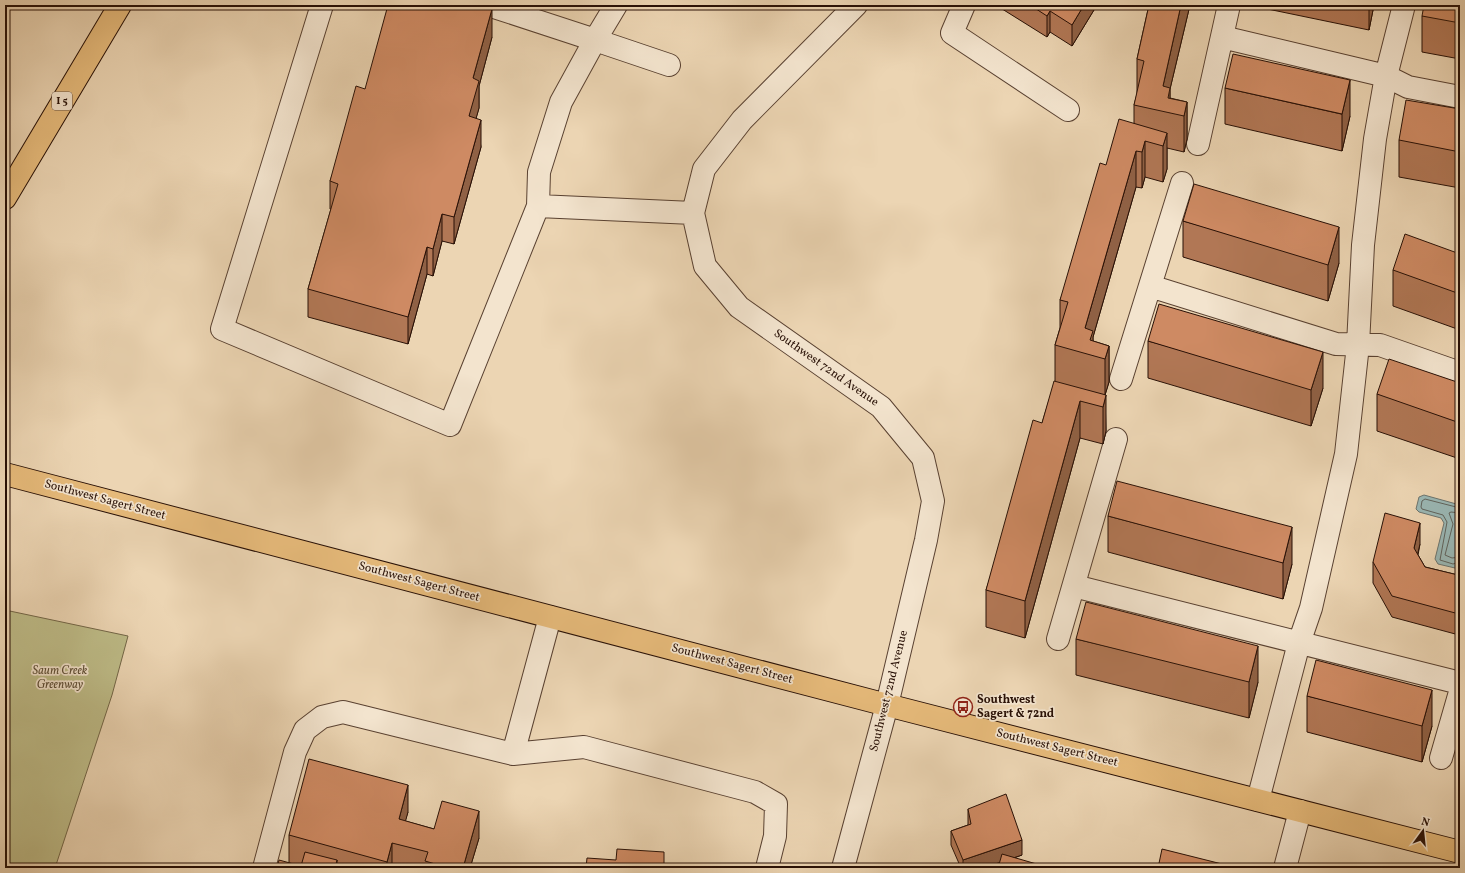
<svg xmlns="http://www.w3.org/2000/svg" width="1465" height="873" font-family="Vollkorn,serif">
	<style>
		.green { fill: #bebc88; stroke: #736647 }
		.water { fill: #9ab7b4; stroke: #6c746e }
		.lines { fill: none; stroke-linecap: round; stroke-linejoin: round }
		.shore { stroke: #61645d; stroke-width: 1 }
		.minor-casing { stroke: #594131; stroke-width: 24 }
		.major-casing { stroke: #281006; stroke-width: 24 }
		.highway-casing { stroke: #281006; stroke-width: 24 }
		.minor { stroke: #f3e4ce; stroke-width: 22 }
		.major { stroke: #e6ba7a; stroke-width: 22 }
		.highway { stroke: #e6ba7a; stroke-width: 22 }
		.wall { fill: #b17755; stroke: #281006 }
		.shaded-wall { fill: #906145; stroke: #281006 }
		.building { fill: #ce8a63; stroke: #281006 }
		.labels { text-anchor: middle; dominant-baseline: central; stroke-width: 3.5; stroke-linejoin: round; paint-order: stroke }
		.shield { fill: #f3e4ce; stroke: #655042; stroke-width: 1 }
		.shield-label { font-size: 11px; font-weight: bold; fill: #281006 }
		.street-label { font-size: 12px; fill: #281006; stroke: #f3e4ce }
		.park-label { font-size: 12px; font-style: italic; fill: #5c4c34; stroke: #f3e4ce }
		.poi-label { font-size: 12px; font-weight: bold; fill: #281006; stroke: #f3e4ce; text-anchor: start }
	</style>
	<rect width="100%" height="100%" fill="#ecd5b3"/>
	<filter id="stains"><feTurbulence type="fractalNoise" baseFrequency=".005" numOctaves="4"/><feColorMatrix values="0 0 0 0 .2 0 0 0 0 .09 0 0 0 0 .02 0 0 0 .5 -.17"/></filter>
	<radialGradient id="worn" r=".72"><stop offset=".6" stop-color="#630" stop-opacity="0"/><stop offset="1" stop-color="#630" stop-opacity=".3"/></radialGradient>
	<path class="green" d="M5,610l123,26 -16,59 -57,173h-50z"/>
	<path class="water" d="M1424,495l36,10v56l-1,4 -4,3 -17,-4 -3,-5 9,-36 -3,-5 -22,-6 -3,-3 3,-12z"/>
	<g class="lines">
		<path class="shore" d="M1460,508l-35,-9 -3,2 -1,6 1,2 21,6 4,7 -7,38 13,4 7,-2
			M1460,513l-9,-1 -2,1 4,11 -8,31 7,3 8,-1"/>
		<defs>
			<path id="minor" d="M322,5l-100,324 228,96 88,-219 1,-34 22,-70 34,-62 -107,-35
				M616,5l-21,35 74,25
				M964,5l-12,28 116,77
				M1222,37l164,39 22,11 52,10
				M1198,144l31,-139
				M538,206l155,7
				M1150,286l186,58 44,1 80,28
				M1121,379l61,-196
				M1074,586l386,97
				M1058,639l58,-200
				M513,754l71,-7 171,45 21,12 -1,32 -8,32
				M1441,758l19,-66
				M1258,800l41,-157 12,-35 35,-154 12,-109 5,-100 12,-106 11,-63 18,-71
				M264,868l31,-116 10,-22 17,-13 21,-5 170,42 37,-137
				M843,868l44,-163 39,-165 7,-39 -10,-43 -42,-51 -142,-100 -34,-41 -12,-53 11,-44 38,-49 114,-115
				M1285,868l15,-57"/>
			<path id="major" d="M5,474l882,231 573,147"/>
			<path id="highway" d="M5,198l115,-193"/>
		</defs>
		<use href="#minor" class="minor-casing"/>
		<use href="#major" class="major-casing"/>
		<use href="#highway" class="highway-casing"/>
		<use href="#minor" class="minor"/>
		<use href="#major" class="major"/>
		<use href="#highway" class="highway"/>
	</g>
	<path class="wall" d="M999,5h98l-25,41 -22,-14 -3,5 -48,-30z
		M1149,5h41l-20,84v9l17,4v37l-3,13 -17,-4v21l-4,13 -18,-5 -3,11 -6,-1 -43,150v4l16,5v36l-4,13 1,36 -3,13 -23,-6 -55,200 -39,-11v-37l56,-167 13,-42v-36l5,-17v-28l74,-177v-18l3,-11v-35z
		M1253,5h121l-5,25 -116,-24z
		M1460,5v54l-38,-7v-36z
		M492,37l-13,49v22l-3,10 5,29 -27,97 -12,-3 -9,35 -6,-2 -19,70 -100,-27v-28l23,-80h-1v-28l35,-92z
		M1225,88l125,28 -8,35 -117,-27z
		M1460,109v79l-61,-11v-37z
		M1183,221l156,42 -11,38 -145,-44z
		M1460,254v76l-67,-24v-36z
		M1148,341l175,47 -12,38 -163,-48z
		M1460,383v76l-83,-28v-37z
		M1108,516l184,48 -9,35 -175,-47z
		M1420,544l-2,11 7,12 33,8 2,-8 -1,68 -67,-18 -19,-34v-21z
		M1076,639l182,43 -9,36 -173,-43z
		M1307,696l125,30 -10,36 -115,-30z
		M1460,724v46l-2,-1v-36z
		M968,809l54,46 -8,3 26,10 -41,-5 -16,5h-22l-10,-23v-14l17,-6z
		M408,812l-3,9 29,8 45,9 -9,30h-193l12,-5v-28z"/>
	<path class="shaded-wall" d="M1084,5h13l-25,41v-21z
		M1181,5h9l-20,84v24l-7,-27z
		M1369,5h5l-5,25z
		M492,9v28l-13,49v22l-10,36v-28l4,-38z
		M1050,11v21l-3,5v-21z
		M1350,80v36l-8,35v-37z
		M1187,102v37l-3,13v-36z
		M481,120v27l-27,97v-27z
		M1167,133v36l-4,13v-36z
		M1145,141v36l-3,11v-36z
		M1136,151v36l-43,150v19l-8,-28z
		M442,214v27l-9,35v-27z
		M1339,227v36l-11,38v-36z
		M427,247v27l-19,70v-27z
		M1109,346v36l-4,13v-36z
		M1323,352v36l-12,38v-36z
		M1106,395v36l-3,13v-37z
		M1080,401v37l-55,200v-37z
		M1420,523v21l-6,25v-21z
		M1292,527v37l-9,35v-36z
		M1460,609v21l-1,5v-21z
		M1258,646v36l-9,36v-36z
		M1432,690v36l-10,36v-36z
		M408,785v27l-9,33v-26z
		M479,811v27l-9,30h-7z
		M1022,840v15l-39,13h-20v-8z
		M392,843v25h-5v-6z
		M337,860v8h-2z"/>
	<path class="building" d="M388,5h88l16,4 -19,69 6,3 -10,35 12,4 -27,97 -12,-3 -9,35 -6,-2 -19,70 -100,-28 30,-105 -8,-3 26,-95 9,3z
		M1030,5h54l-12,20 -22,-14 -3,5z
		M1149,5h32l-18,81 7,2 -2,10 19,4 -3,14 -50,-11 10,-44 -7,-2z
		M1424,5h36v18l-38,-7z
		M1233,54l117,26 -8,34 -117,-26z
		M1406,100l54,9v43l-61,-12z
		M1119,119l48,14 -4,13 -18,-5 -3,11 -6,-1 -51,177 8,3 -3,9 19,6 -4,13 -50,-14 13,-43 -8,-2 40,-137 6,2z
		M1194,184l145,43 -11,38 -145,-44z
		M1405,234l55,20v40l-67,-24z
		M1159,304l164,48 -12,38 -163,-49z
		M1389,359l71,24v40l-83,-29z
		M1054,381l52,14 -3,12 -23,-6 -55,200 -39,-11 47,-170 9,3z
		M1117,481l175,46 -9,36 -175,-47z
		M1385,513l35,10 -6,25 11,19 33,8 2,-8v42l-1,5 -67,-18 -19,-34z
		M1086,602l172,44 -9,36 -173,-43z
		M1316,660l116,30 -10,36 -115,-30z
		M1460,724v9h-2z
		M309,759l99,26 -9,34 35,10 8,-28 37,10 -16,57h-14l-24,-7 3,-9 -36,-9 -5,19 -98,-27z
		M1006,794l16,46 -59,20 -12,-29 20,-7 -3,-15z
		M617,849l47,3v12l15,1 1,3h-94l1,-10 29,2z
		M1162,849l76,19h-80z
		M305,852l32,8 -2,8h-58l2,-8 22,6z
		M1002,854l38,11 -1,3h-41z"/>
	<defs>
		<symbol id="bus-ring" viewBox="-11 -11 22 22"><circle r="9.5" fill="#f3e4ce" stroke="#8f2418" stroke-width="1.5"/><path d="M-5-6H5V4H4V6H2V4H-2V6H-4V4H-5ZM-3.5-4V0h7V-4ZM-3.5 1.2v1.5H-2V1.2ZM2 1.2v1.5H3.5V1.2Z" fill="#8f2418"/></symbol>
	</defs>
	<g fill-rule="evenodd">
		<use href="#bus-ring" x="952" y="696" width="22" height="22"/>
	</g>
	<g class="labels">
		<rect class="shield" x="52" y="92" width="20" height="18" rx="3"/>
		<g class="shield-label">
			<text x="62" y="101">I 5</text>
		</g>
		<g class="street-label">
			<text transform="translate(826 368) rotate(35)">Southwest 72nd Avenue</text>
			<text transform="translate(105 500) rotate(15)">Southwest Sagert Street</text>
			<text transform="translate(419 582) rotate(15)">Southwest Sagert Street</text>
			<text transform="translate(732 664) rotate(15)">Southwest Sagert Street</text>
			<text transform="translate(889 691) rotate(-76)">Southwest 72nd Avenue</text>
			<text transform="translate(1057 748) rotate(14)">Southwest Sagert Street</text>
		</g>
		<g class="park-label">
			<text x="60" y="671">Saum Creek<tspan x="60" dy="14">Greenway</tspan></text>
		</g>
		<g class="poi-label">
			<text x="977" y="700">Southwest<tspan x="977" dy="14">Sagert &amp; 72nd</tspan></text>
		</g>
	</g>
	<rect width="1465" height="873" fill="none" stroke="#ecd5b3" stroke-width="20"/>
	<rect x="6" y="6" width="1453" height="861" fill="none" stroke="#281006" stroke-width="2"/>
	<rect x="10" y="10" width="1445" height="853" fill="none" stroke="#281006"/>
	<g transform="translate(1423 831) rotate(15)" stroke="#f3e4ce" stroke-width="3" paint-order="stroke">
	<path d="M0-3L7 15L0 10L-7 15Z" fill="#281006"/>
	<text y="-6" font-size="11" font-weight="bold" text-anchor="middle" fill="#281006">N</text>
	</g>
	<rect width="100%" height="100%" filter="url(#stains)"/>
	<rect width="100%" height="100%" fill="url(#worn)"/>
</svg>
